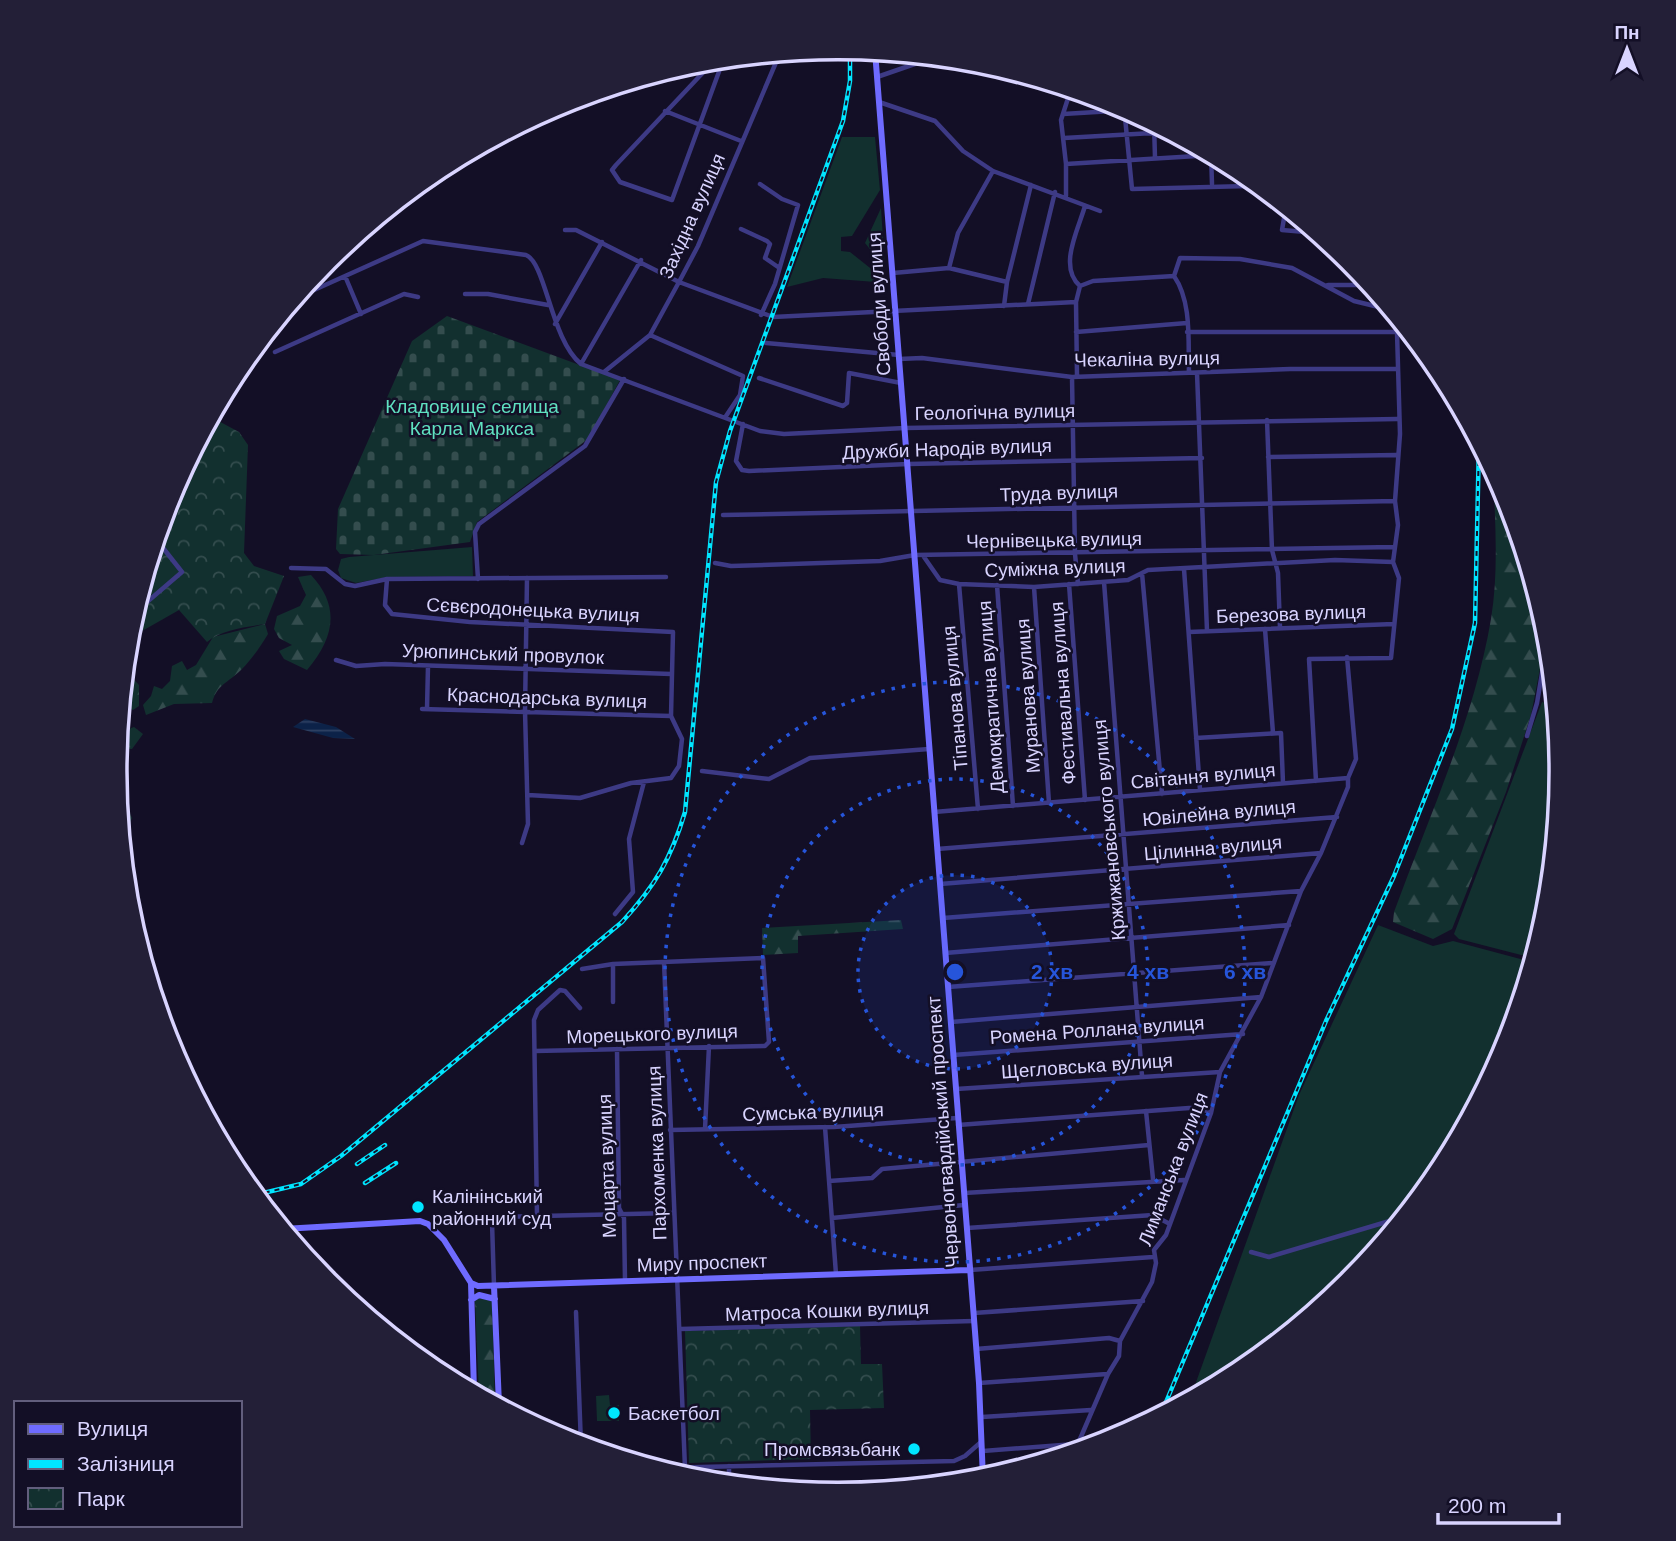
<svg xmlns="http://www.w3.org/2000/svg" width="1676" height="1541" font-family="Helvetica,sans-serif">
	<style>
		.green { fill: #12302f }
		.forest { fill: url(#forest-firs) }
		.cemetery { fill: url(#cemetery-stones) }
		.park { fill: url(#park-crowns) }
		.water { fill: url(#water-rules) }
		.lines { fill: none; stroke-linecap: round; stroke-linejoin: round }
		.minor { stroke: #3d3a85; stroke-width: 4.5 }
		.secondary { stroke: #6f6bff; stroke-width: 6 }
		.rail-casing { stroke: #00e5ff; stroke-width: 4.5 }
		.rail { stroke: #130f26; stroke-width: 2; stroke-dasharray: 5; stroke-linecap: butt }
		.ring { fill: none; stroke: #2655da; stroke-width: 3.5; stroke-dasharray: 3.5 7 }
		.poi-dot { fill: #00e5ff; stroke: #130f26; stroke-width: 2.5 }
		.labels { text-anchor: middle; dominant-baseline: central; stroke-width: 5; stroke-linejoin: round; paint-order: stroke }
		.street-label { font-size: 19px; fill: #d9d4ff; stroke: #130f26 }
		.park-label { font-size: 19px; fill: #5fe0c0; stroke: #130f26 }
		.poi-label { font-size: 19px; fill: #d9d4ff; stroke: #130f26; text-anchor: start }
		.rim { fill: none; stroke: #d9d4ff; stroke-width: 3.5 }
		.centre { fill: #2655da; stroke: #130f26; stroke-width: 3.5 }
		.ring-label { font-size: 21px; text-anchor: middle; font-weight: bold; fill: #2655da; stroke: #130f26; stroke-width: 5; stroke-linejoin: round; paint-order: stroke }
	</style>
	<defs>
		<pattern id="forest-firs" width="22" height="20" patternUnits="userSpaceOnUse" patternTransform="scale(1.75)"><rect width="22" height="20" fill="#12302f"/><path d="M5 1l3.5 6h-7zM16 11l3.5 6h-7z" fill="#344d4e"/></pattern>
		<pattern id="cemetery-stones" width="16" height="16" patternUnits="userSpaceOnUse" patternTransform="scale(1.75)"><rect width="16" height="16" fill="#12302f"/><path d="M2 7V4a2 2 0 0 1 4 0v3zM10 15v-3a2 2 0 0 1 4 0v3z" fill="#344d4e"/></pattern>
		<pattern id="park-crowns" width="20" height="18" patternUnits="userSpaceOnUse" patternTransform="scale(1.75)"><rect width="20" height="18" fill="#12302f"/><path d="M2 6a3 3 0 1 1 6 0M12 15a3 3 0 1 1 6 0" fill="none" stroke="#344d4e"/></pattern>
		<pattern id="water-rules" width="6" height="5" patternUnits="userSpaceOnUse" patternTransform="scale(1.75)"><rect width="6" height="5" fill="#0c2248"/><path d="M0 2.5h6" fill="none" stroke="#2f4163"/></pattern>
	</defs>
	<rect width="100%" height="100%" fill="#130f26"/>
	<path class="green" d="M842,137h33l5,53 -28,46 -11,1v14l9,1 39,31 -66,-5 -36,9z
		M881,208l4,60 -20,-25z
		M472,547l1,29 -85,1 -32,6 -15,-5 -3,-8 3,-11 8,-2z
		M1542,702l13,3 6,66 -14,141 -14,46 -74,-19 -5,-5z
		M1378,925l55,21 20,-5 79,21c-9,29 -15,60 -27,87 -65,146 -174,274 -315,350l109,-304z
		M609,1395l1,10h9v16h-22l-1,-25z"/>
	<path class="forest" d="M1493,470l13,24 40,129 -2,25 -13,67 -25,77 -54,137 -19,10 -40,-17 1,-10c35,-96 80,-192 97,-293 8,-48 4,-100 2,-149z
		M311,575c30,32 23,63 -4,95l-23,-11 -5,-8 13,-6 -13,-7 -5,-9 3,-13 23,-10 6,-11 -8,-18z
		M265,624l3,10c-8,13 -16,25 -27,36 -13,13 -24,14 -29,33l-38,1 -28,11 -3,-10 8,-9 3,-10 8,3 8,-8 2,-15 10,-5 5,9 9,-5 17,-28z
		M125,670l14,15v21l-6,4 -9,-5 -3,3z
		M134,727l9,7 -11,15h-15l1,-16z
		M115,772c10,11 10,32 17,46l-4,10 -7,3z
		M901,920l2,9 -105,7v17l-35,2 -1,-27z
		M479,1298l13,3 3,102 -16,-8 -4,-94z"/>
	<path class="cemetery" d="M447,316l173,64 -32,59 -111,83 -7,20 -96,13 -34,-1 -4,-5 2,-40 74,-168z"/>
	<path class="park" d="M211,417l28,15 9,13 -4,108 10,13 30,10 -19,48c-18,3 -43,5 -58,18l-28,-32 -51,29 42,-146 32,-52v-8z
		M860,1326l1,38h21l2,44 -74,2 1,49 -122,4 -4,-132z"/>
	<path class="water" d="M305,719l31,8 19,12 -22,-1 -40,-11z"/>
	<g class="lines">
		<path class="minor" d="M712,63l-96,102 -4,5 8,12 52,18 52,-142
			M877,77l58,-20
			M879,102l56,19 28,30 30,20 107,40
			M1124,107l8,82 116,-3 8,-4
			M665,111l76,30
			M1063,114l67,-4
			M1154,123l1,35
			M1064,138l107,-6
			M1211,154l1,30
			M1066,164l147,-9
			M760,184l22,15 16,6 -23,79 -14,31
			M1066,196v-32l-5,-44 10,-31
			M1286,207l-4,23 35,3
			M741,229l26,12 3,3 -5,14 13,9
			M565,230h11l103,52 94,35 303,-15
			M949,268l9,-35 35,-62
			M893,273l56,-5 58,14
			M345,276l16,38
			M1328,285h29l8,-7
			M1080,286l13,-5 81,-5
			M465,294h23l60,11
			M294,299l129,-58 103,14c20,8 25,85 55,109l179,67 24,3 121,-6 492,-9
			M1028,304l27,-112
			M1004,306l3,-24 24,-97
			M555,324l47,-82
			M1076,332l111,-9
			M1187,332h210
			M650,335l93,41 -3,19 -14,21
			M766,343l133,12
			M275,352l129,-58 14,3
			M899,359l23,-1 150,19 218,-8h107
			M581,364l60,-104
			M604,372l46,-37 29,-53 19,-36 82,-193
			M1189,372c-1,-31 3,-70 -15,-96l6,-18 60,1 52,9 62,33 37,9
			M1197,373l10,258
			M1077,376l-1,-74 4,-16c-22,-19 -2,-56 5,-80
			M1072,377l3,177 3,30
			M759,378l84,28 4,-3 2,-30 52,10
			M1267,420l5,130 6,23 2,55
			M743,424l-7,37 6,9 7,1 159,-7 294,-6
			M1268,457l128,-2
			M723,515l672,-14
			M924,557l16,23 19,4 75,3 94,-7 20,-10 187,-10 58,2
			M715,563l16,3 149,-5 35,-6 479,-8
			M291,568l35,1 19,15 10,2 32,-7 279,-2
			M1184,569l16,221
			M1142,573l20,221
			M387,579l-2,26 7,9 78,8 203,10 -2,84 11,23 -3,27 -8,12 -40,5 -51,15 -52,-3
			M478,579l-3,-47 4,-8 106,-78 39,-67
			M1104,582l38,494
			M959,584l19,225
			M1069,584l16,216
			M997,585l16,221
			M1034,587l15,216
			M133,614l49,-42 -26,-33
			M1265,629l8,104
			M1189,632l205,-8
			M336,660l20,6 29,-2 286,10
			M422,709l249,7
			M427,709l1,-43
			M1527,736l10,-33 11,-66
			M1196,738l85,-5 2,50
			M702,771l67,8 41,-21 119,-9
			M1316,781l-7,-122 82,-1 8,-80 -6,-16 5,-37 -3,-24 5,-67 -3,-102 2,-12
			M934,812l414,-34
			M522,843l6,-19 -3,-113 2,-133
			M937,849l400,-32
			M940,884l381,-31
			M615,914l18,-22 -4,-53 15,-57
			M943,918l358,-27
			M945,953l344,-28
			M664,962l21,506
			M582,969l31,-5
			M948,987l325,-24
			M951,1022l310,-25
			M617,1049l2,159 5,10 1,63
			M535,1051l230,-5 4,-4 -6,-84 -150,6v38
			M953,1055l290,-21
			M956,1089l264,-17
			M1146,1111l7,68
			M958,1125l231,-17h11l11,5
			M825,1127l11,147
			M705,1129l4,-83
			M670,1130l164,-3 123,-9
			M829,1181l43,-3 10,-9 267,-24
			M964,1193l220,-13
			M537,1216l-3,-196 4,-10 22,-20 5,1 15,17
			M832,1218l132,-13
			M967,1228l186,-13 15,8
			M1251,1252l18,5 134,-40
			M970,1270l183,-13
			M494,1286l-2,-64 5,-5 175,-4
			M576,1312l5,133
			M974,1313l169,-12
			M680,1329l294,-8
			M976,1349l133,-11 11,3
			M979,1383l128,-9
			M982,1417l109,-7
			M983,1451l92,-7 5,-5 28,-65 11,-18 1,-15 32,-59 4,-19 -2,-13 12,-15 45,-122 9,-41 41,-75 40,-106 20,-38 27,-66v-9l8,-19 -9,-102
			M729,1466v17
			M659,1468l295,-7 11,-5 16,-14"/>
		<path class="secondary" d="M875,51l104,1332 4,96
			M283,1229l137,-8 8,3 16,16 27,43 7,3 491,-16
			M471,1283l3,109
			M494,1286l5,119
			M471,1300l8,-5 16,4"/>
		<defs>
			<path id="rail" d="M357,1164l28,-19
				M365,1183l31,-20
				M255,1195l46,-11 40,-28 281,-234c33,-36 49,-63 63,-110l31,-330 14,-51 113,-310 7,-40v-33
				M1161,1414l165,-393 68,-145 58,-147 23,-106 4,-181"/>
		</defs>
		<use href="#rail" class="rail-casing"/>
		<use href="#rail" class="rail"/>
	</g>
	<circle cx="955" cy="972" r="97" fill="#2655da" fill-opacity=".12"/>
	<g class="ring">
		<circle cx="955" cy="972" r="97"/>
		<circle cx="955" cy="972" r="193"/>
		<circle cx="955" cy="972" r="290"/>
	</g>
	<g class="poi-dot">
		<circle cx="418" cy="1207" r="7"/>
		<circle cx="614" cy="1413" r="7"/>
		<circle cx="914" cy="1449" r="7"/>
	</g>
	<g class="labels">
		<g class="street-label">
			<text transform="translate(692 216) rotate(-66)">Західна вулиця</text>
			<text transform="translate(879 304) rotate(-94)">Свободи вулиця</text>
			<text transform="translate(1147 359) rotate(-1)">Чекаліна вулиця</text>
			<text transform="translate(995 412) rotate(-1)">Геологічна вулиця</text>
			<text transform="translate(947 449) rotate(-2)">Дружби Народів вулиця</text>
			<text transform="translate(1059 493) rotate(-2)">Труда вулиця</text>
			<text transform="translate(1054 540) rotate(-1)">Чернівецька вулиця</text>
			<text transform="translate(1055 568) rotate(-2)">Суміжна вулиця</text>
			<text transform="translate(533 610) rotate(3)">Сєвєродонецька вулиця</text>
			<text transform="translate(1291 614) rotate(-2)">Березова вулиця</text>
			<text transform="translate(503 654) rotate(2)">Урюпинський провулок</text>
			<text transform="translate(1063 693) rotate(-94)">Фестивальна вулиця</text>
			<text transform="translate(1028 696) rotate(-94)">Муранова вулиця</text>
			<text transform="translate(991 697) rotate(-94)">Демократична вулиця</text>
			<text transform="translate(547 698) rotate(2)">Краснодарська вулиця</text>
			<text transform="translate(955 698) rotate(-95)">Тіпанова вулиця</text>
			<text transform="translate(1203 776) rotate(-5)">Світання вулиця</text>
			<text transform="translate(1219 813) rotate(-5)">Ювілейна вулиця</text>
			<text transform="translate(1109 830) rotate(-95)">Кржижановського вулиця</text>
			<text transform="translate(1213 848) rotate(-5)">Цілинна вулиця</text>
			<text transform="translate(1097 1030) rotate(-4)">Ромена Роллана вулиця</text>
			<text transform="translate(652 1034) rotate(-2)">Морецького вулиця</text>
			<text transform="translate(1087 1066) rotate(-4)">Щегловська вулиця</text>
			<text transform="translate(813 1112) rotate(-2)">Сумська вулиця</text>
			<text transform="translate(943 1132) rotate(-94)">Червоногвардійський проспект</text>
			<text transform="translate(657 1153) rotate(-92)">Пархоменка вулиця</text>
			<text transform="translate(607 1166) rotate(-92)">Моцарта вулиця</text>
			<text transform="translate(1173 1169) rotate(-69)">Лиманська вулиця</text>
			<text transform="translate(702 1263) rotate(-2)">Миру проспект</text>
			<text transform="translate(827 1311) rotate(-2)">Матроса Кошки вулиця</text>
		</g>
		<g class="park-label">
			<text x="472" y="406">Кладовище селища<tspan x="472" dy="22">Карла Маркса</tspan></text>
		</g>
		<g class="poi-label">
			<text x="432" y="1196">Калінінський<tspan x="432" dy="22">районний суд</tspan></text>
			<text x="628" y="1413">Баскетбол</text>
			<text x="900" y="1449" text-anchor="end">Промсвязьбанк</text>
		</g>
	</g>
	<path d="M0 0H1676V1541H0ZM127 771a711 711 0 1 1 1422 0a711 711 0 1 1-1422 0Z" fill="#231f37" fill-rule="evenodd"/>
	<path class="rim" d="M127 771a711 711 0 1 1 1422 0a711 711 0 1 1-1422 0Z"/>
	<circle cx="955" cy="972" r="10" class="centre"/>
	<g class="ring-label">
		<text x="1052" y="979">2 хв</text>
		<text x="1148" y="979">4 хв</text>
		<text x="1245" y="979">6 хв</text>
	</g>
	<rect x="14" y="1401" width="228" height="126" fill="#130f26" stroke="#625e7d" stroke-width="2"/>
	<rect x="28" y="1424" width="35" height="10" fill="#6f6bff" stroke="#625e7d" stroke-width="2"/>
	<text x="77" y="1436" font-size="21" fill="#d9d4ff">Вулиця</text>
	<rect x="28" y="1459" width="35" height="10" fill="#00e5ff" stroke="#625e7d" stroke-width="2"/>
	<text x="77" y="1471" font-size="21" fill="#d9d4ff">Залізниця</text>
	<rect x="28" y="1488" width="35" height="21" fill="url(#park-crowns)" stroke="#625e7d" stroke-width="2"/>
	<text x="77" y="1506" font-size="21" fill="#d9d4ff">Парк</text>
	<g transform="translate(1627 49)" stroke="#130f26" stroke-width="5" paint-order="stroke">
	<path d="M0-5L12 26L0 18L-12 26Z" fill="#d9d4ff"/>
	<text y="-10" font-size="19" font-weight="bold" text-anchor="middle" fill="#d9d4ff">Пн</text>
	</g>
	<path d="M1438 1513v10h121v-10" fill="none" stroke="#d9d4ff" stroke-width="3.5"/>
	<text x="1448" y="1513" font-size="21" fill="#d9d4ff" stroke="#130f26" stroke-width="5" paint-order="stroke">200 m</text>
</svg>
